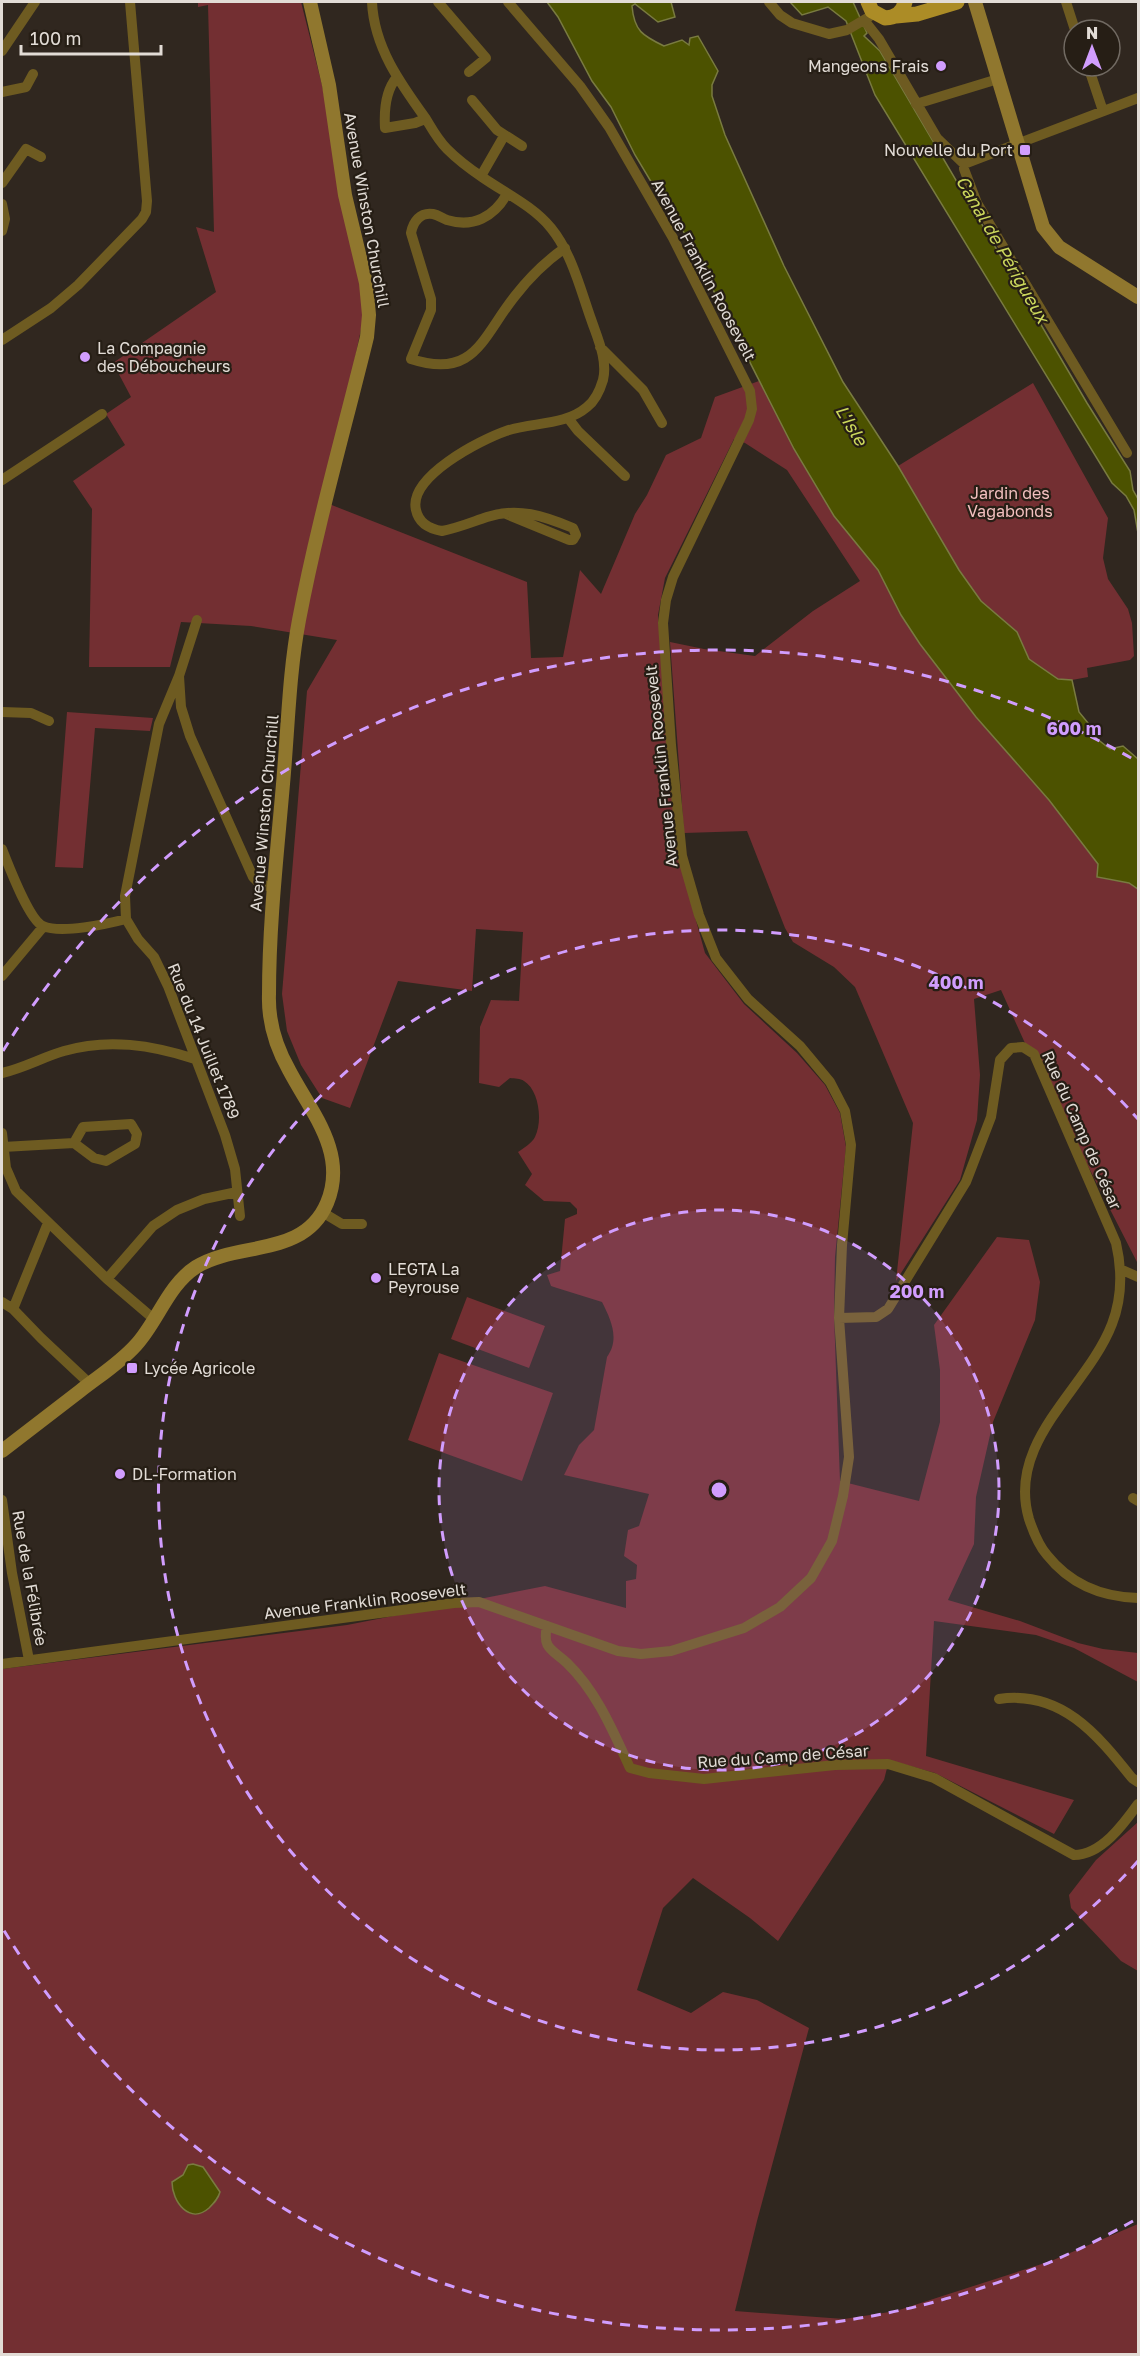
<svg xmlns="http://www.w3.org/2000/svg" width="1140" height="2356" font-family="'Golos Text',sans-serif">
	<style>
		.green { fill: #732f32 }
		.water { fill: #4c5200; stroke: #797b40; stroke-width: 1.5 }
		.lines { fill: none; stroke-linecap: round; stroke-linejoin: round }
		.street { stroke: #6e5b21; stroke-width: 10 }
		.secondary { stroke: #90772e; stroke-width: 14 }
		.primary { stroke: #ac8c26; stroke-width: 15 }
		.ring { fill: none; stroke: #d19dfe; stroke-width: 3; stroke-dasharray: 10 8 }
		.poi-dot { fill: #d19dfe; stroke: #261e15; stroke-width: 2 }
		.labels { text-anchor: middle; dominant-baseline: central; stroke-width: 4.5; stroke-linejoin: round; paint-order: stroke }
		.poi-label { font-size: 16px; fill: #e2dcd6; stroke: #261e15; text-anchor: start }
		.street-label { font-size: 16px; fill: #e2dcd6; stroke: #261e15 }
		.park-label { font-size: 16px; fill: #f3c0bf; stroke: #261e15 }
		.water-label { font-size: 18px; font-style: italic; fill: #cbd75c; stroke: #261e15 }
		.centre { fill: #d19dfe; stroke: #261e15; stroke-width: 3 }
		.ring-label { font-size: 18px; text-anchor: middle; font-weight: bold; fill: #d19dfe; stroke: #261e15; stroke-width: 4.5; stroke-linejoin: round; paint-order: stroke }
	</style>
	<rect width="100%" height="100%" fill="#30271f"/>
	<path class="green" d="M198,2h103l21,83 40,202 2,28 -17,81 -28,104 208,82 4,76 32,-1 17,-87 21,24 34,-80 12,-19 19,-40 35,-17 14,-41 44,-16 24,43 11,25 40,67 44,54 23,45 19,29 56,73 73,83 49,64 -1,13 32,6 9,6v375l-114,-223 -23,-51 -27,9 6,76 -3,45 -17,60 -64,101 17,-158 -58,-136 -21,-20 -41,-25 -8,-14 -38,-97 -63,2 -14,-191 34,7 51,7 58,-45 47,-30 -73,-111 -42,-27 -11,-4 -69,139 -7,37 19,237 28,101 39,51 53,49 28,32 15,28 6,34 -11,110 -1,58 6,166 79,20 21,-79v-52l-6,-45 63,-88 32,3 11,42 -5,38 -42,102 -17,75 -2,47 -26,56 72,21 58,22 25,6 35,4v29l-64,-34 -38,-13 -102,-14 -8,135 148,44 -20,34 -119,-61 -46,-13 -5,20 -106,161 -28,-23 -57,-40 -30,30 -26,82 54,23 32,-21 34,8 52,28 -52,193 -22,90 109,8 52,-8 155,-50 87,-37v130h-1136v-685l345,-44 198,-39 81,22v-27l10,-2 1,-14 -13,-9 4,-26 11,-4 10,-32 -85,-19 15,-30 15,-15 13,-73c13,-18 4,-37 -5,-55l-45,-14 -6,-2 -4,-11 13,-4 5,-52 12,-5v-5l-7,-7 -26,-1 -19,-16 7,-11 -14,-22c6,-4 14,-9 17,-15 8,-16 4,-47 -11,-56 -4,-3 -9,-2 -14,-3l-11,9 -20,-4 1,-56 11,-27 28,1 4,-69 -47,-3 -4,62 -74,-10 -48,127 -28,-10 -21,-33 -14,-34 -5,-37 25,-303 30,-51 -86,-14 -70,-4 -11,45h-81l3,-158 -19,-28 52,-36 -19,-31 25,-17 -18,-34 103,-71 -20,-65 18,5 -6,-227 -10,2z
		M1033,383l75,135 -5,40 5,21 20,30 4,14 2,33 -4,4 -43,8 1,9 -16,3 -14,-1 -29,-20 -12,-27 -36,-31 -22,-31 -61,-104z
		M67,712l86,6 -3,13 -55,-3 -12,140 -28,-1z
		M467,1297l78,29 -16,42 -78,-29z
		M439,1353l114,40 -31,88 -114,-41z
		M1138,1822v149l-17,-10 -50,-53 -2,-13 27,-35z"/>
	<path class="water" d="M547,2h124l4,15 -17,5 -23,-18 -3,2c2,25 11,30 32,40l18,-6 7,5 1,-7 8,-2 20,35 -6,14v11l13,39 59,131 59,116 55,84 61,104 22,31 36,31 12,27 29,20 14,1 7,32 14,17 3,9 14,11 13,-3 15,13v130l-9,-6 -32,-6 1,-13 -49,-64 -73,-83 -56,-73 -19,-29 -23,-45 -44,-54 -40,-67 -121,-238 -8,-6 -30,-50 -24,-48 -19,-26 -34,-64z
		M790,2h63l14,31 -3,3 16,15 207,352 43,68 3,19 5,9v34l-4,-23 -8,-14 -14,-13 -237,-388 -29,-74 -18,-14 -26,8z
		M193,2164l10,3 17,25c-2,7 -6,11 -11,16 -19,17 -37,-6 -37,-26l11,-7 5,-10z"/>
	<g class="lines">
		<path class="street" d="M372,2c2,45 28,81 54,117 6,10 12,21 21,30 10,10 23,20 35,28 23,16 51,29 69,51 21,26 29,60 40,91 6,18 17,41 12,61 -3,10 -8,21 -16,27 -22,19 -55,15 -81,24 -26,9 -98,46 -90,79 3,14 14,19 26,21 16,-3 30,-9 45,-14 31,-10 57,-1 86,11l3,7 -3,5h-4l-63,-26
			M438,2l48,56 -17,14
			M769,2l11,13 12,8 37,11 18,-4 22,-13
			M1066,2l9,28
			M864,20l15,19 58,99 27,26v5l13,34 150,250
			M2,51l33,-49
			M1088,66l15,45
			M397,77c-12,14 -13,34 -12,51l30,-5 10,-4
			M2,92l24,-5 7,-13
			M472,100l25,30 25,16
			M916,104l82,-25
			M964,164l174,-66
			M481,176l23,-40
			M2,183l24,-34 15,8
			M507,194c-13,23 -34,34 -60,26 -5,-2 -9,-5 -14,-6 -13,-2 -20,8 -22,19l20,66v11l-20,49c64,21 71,-22 104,-63 14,-18 31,-35 50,-48
			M2,204l3,15 -3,12
			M2,340l49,-32 27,-23 64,-66 4,-7 1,-11 -17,-199
			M600,347l43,43 19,33
			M568,418l10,13 47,45
			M2,480l100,-66
			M197,620l-18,56 2,31 9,29 63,141 7,7 15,4
			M179,676l-20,48 -34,172 1,23 12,20 16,18 14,29 57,149 10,34 5,47
			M2,712l29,1 18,8
			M2,849c6,15 27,71 41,77 18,8 64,-2 83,-7
			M2,976l41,-49
			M2,1073c22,-5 41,-16 62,-22 44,-13 88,-6 131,8
			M131,1124l6,10 -2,10 -29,17 -12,-3 -20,-15 9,-16z
			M2,1133l4,35 10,23 91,88 48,41
			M3,1147l71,-4
			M322,1212l20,12h20
			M1120,1269l18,8
			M107,1279l46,-53 24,-16 27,-11 33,-7
			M2,1302l11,7 28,29 49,46
			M13,1309l35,-86
			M839,1318l37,-1 12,-8 78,-127 25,-65 9,-57 11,-12 12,-1 11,7 82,189c6,26 6,55 -4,81 -25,65 -106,117 -83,195 4,12 9,26 18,36 23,29 55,42 91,43
			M1133,1498l5,3
			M2,1500l10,73 17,87
			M547,1626c-5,23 5,23 20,37 30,29 46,68 63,105l19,5 55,6 131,-14 53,-1 46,14 140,77c27,0 49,-30 64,-51
			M2,1664l452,-61 25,-1 139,49 23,3 30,-3 73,-23 36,-21 31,-29 21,-37 11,-45 6,-39 -10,-139 3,-73 9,-100 -6,-34 -15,-29 -30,-36 -52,-47 -32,-41 -17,-43 -17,-59 -11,-111 -8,-122 3,-23 7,-23 76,-157 3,-11 -2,-18 -77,-153 -64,-111 -29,-41 -72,-84
			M999,1699c62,-9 98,35 133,79l6,4"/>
		<path class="secondary" d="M975,2l68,225 16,20 79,50
			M2,1451c26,-20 52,-40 78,-60 19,-15 40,-28 56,-46 22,-24 32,-60 60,-78 42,-26 108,-9 131,-64 21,-50 -16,-91 -38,-133 -13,-23 -21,-50 -20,-76 0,-70 8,-140 14,-210 5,-55 6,-111 16,-164 18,-95 45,-189 68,-283l2,-22 -3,-32 -21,-88 -16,-110 -19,-83"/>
		<path class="primary" d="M868,2l4,9 13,7c11,0 18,-6 20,-16
			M896,16l21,-2 40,-12"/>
	</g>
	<circle cx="719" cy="1490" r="280" fill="#d19dfe" fill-opacity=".12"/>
	<g class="ring">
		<circle cx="719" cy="1490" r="280"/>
		<path d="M1138 1861A560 560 0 1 1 1138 1119"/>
		<path d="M1133 2221A840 840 0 0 1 3 1929M3 1051A840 840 0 0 1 1133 759"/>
	</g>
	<g class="poi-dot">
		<circle cx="941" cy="66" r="6"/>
		<rect x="1019" y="144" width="12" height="12" rx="3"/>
		<circle cx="85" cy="357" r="6"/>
		<circle cx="376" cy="1278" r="6"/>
		<rect x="126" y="1362" width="12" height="12" rx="3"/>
		<circle cx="120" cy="1474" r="6"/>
	</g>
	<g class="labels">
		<g class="poi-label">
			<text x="929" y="66" text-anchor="end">Mangeons Frais</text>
			<text x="1013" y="150" text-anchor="end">Nouvelle du Port</text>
			<text x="97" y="348">La Compagnie<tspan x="97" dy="18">des Déboucheurs</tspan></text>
			<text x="388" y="1269">LEGTA La<tspan x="388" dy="18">Peyrouse</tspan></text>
			<text x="144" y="1368">Lycée Agricole</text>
			<text x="132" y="1474">DL-Formation</text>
		</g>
		<g class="street-label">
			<text transform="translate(367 210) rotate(80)">Avenue Winston Churchill</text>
			<text transform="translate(704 270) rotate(62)">Avenue Franklin Roosevelt</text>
			<text transform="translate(661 766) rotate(-96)">Avenue Franklin Roosevelt</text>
			<text transform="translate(264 813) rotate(-85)">Avenue Winston Churchill</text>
			<text transform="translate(204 1041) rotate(68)">Rue du 14 Juillet 1789</text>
			<text transform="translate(1082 1130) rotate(66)">Rue du Camp de César</text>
			<text transform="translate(30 1578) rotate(80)">Rue de la Félibrée</text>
			<text transform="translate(365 1601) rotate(-7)">Avenue Franklin Roosevelt</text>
			<text transform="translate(783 1756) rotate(-4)">Rue du Camp de César</text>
		</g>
		<g class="park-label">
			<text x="1010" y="493">Jardin des<tspan x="1010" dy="18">Vagabonds</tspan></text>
		</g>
		<g class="water-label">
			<text transform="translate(1003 249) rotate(60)">Canal de Périgueux</text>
			<text transform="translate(852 425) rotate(59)">L'Isle</text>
		</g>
	</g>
	<circle cx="719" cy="1490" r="9" class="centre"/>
	<g class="ring-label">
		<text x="1074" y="735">600 m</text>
		<text x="956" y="989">400 m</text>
		<text x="917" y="1298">200 m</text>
	</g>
	<rect width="1140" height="2356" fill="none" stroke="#e2dcd6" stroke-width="6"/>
	<g transform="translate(1092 48)"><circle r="28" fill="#261e15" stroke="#716a62" stroke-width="1.5"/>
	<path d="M0-4.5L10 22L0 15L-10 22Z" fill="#d19dfe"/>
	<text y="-9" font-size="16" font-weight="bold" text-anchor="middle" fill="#e2dcd6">N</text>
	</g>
	<path d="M21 45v9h140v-9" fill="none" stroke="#e2dcd6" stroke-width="3"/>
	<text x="30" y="45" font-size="18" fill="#e2dcd6" stroke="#261e15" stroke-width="4.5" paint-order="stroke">100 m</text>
</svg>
